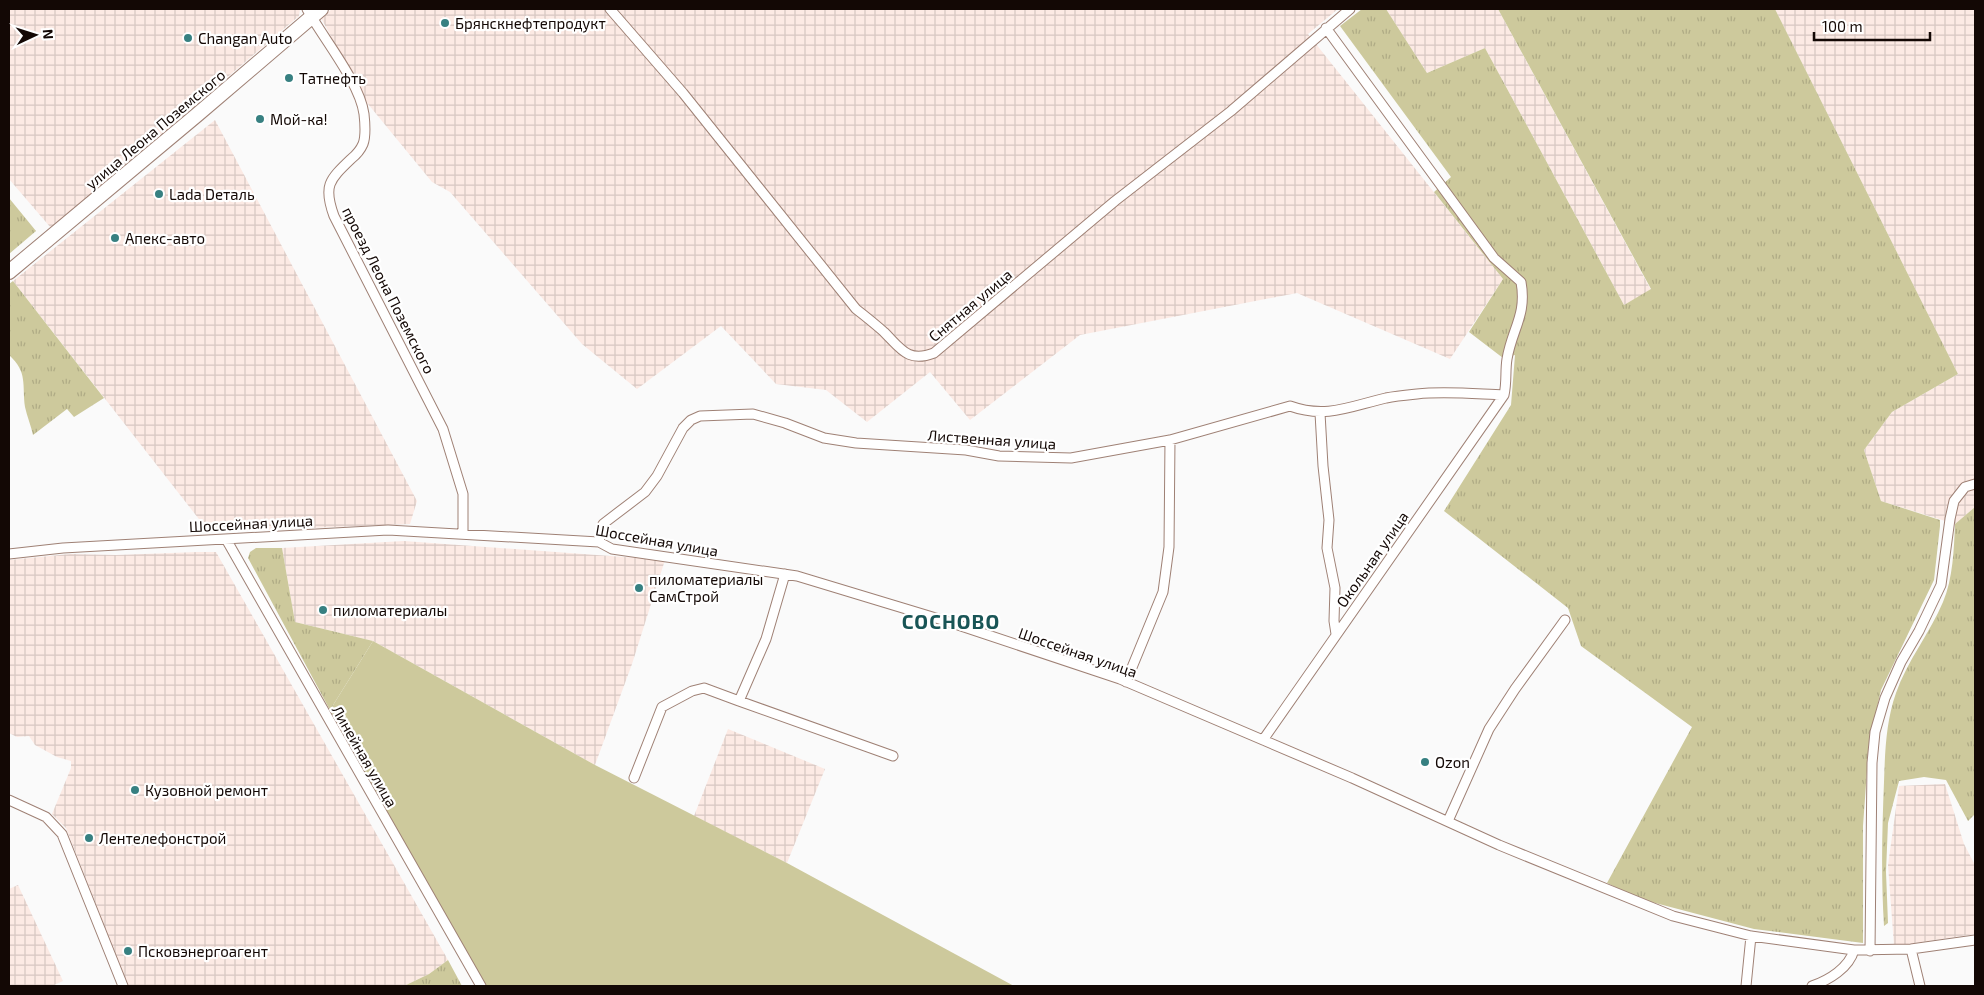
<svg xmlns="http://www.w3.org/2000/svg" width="1984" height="995" font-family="'Exo 2',sans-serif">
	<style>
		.industrial { fill: url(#industrial-grid) }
		.grass { fill: url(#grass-tufts) }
		.garden { fill: #cdc99c }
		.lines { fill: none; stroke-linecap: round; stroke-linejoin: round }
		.street-casing { stroke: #9f8175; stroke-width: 11 }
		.primary-casing { stroke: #9f8175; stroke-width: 16 }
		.street { stroke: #fff; stroke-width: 9 }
		.primary { stroke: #fff; stroke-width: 14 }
		.poi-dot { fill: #378081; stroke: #fff; stroke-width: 2 }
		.labels { text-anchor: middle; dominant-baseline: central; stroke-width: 4.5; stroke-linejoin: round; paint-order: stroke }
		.poi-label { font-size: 15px; fill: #130805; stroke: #fff; text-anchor: start }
		.street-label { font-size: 15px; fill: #130805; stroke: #fff }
		.district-label { font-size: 20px; font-weight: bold; letter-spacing: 1px; fill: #195556; stroke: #fff }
	</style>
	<defs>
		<pattern id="industrial-grid" width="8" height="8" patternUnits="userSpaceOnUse" patternTransform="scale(1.25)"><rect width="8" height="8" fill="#fceae4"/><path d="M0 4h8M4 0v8" fill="none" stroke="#d7c7c2"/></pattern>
		<pattern id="grass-tufts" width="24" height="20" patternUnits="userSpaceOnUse" patternTransform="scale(1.25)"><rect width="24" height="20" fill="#cdc99c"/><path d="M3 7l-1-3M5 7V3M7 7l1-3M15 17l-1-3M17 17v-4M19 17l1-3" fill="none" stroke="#afab85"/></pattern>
	</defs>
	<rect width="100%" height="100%" fill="#fafafa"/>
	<path class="industrial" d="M9,9h291l-1,7 -248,212 -42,-49z
		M332,9h1006l-30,25 195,245 -53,80 -153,-66 -217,42 -110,85 -40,-48 -63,50 -41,-32 -50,-6 -55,-58 -84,63 -55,-45 -132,-152 -18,-10 -64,-78 -47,-86z
		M1386,9h112l153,281 -27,15 -139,-257 -58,25z
		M1775,9h200v498l-20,17 -74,-23 -17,-51 28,-38 66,-38z
		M215,120l202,381 -7,23 -201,8 -196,-251z
		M404,541l261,19 -33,104 -37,101 -222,-124 -78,-19 -13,-74z
		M198,552h18l232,408 -19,14 -25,12h-276l-62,-158 -14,-14 19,-46v-7l-14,-4 -22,-12 -6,-9 -12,1 -8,-4v-173l61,-6 46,1z
		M728,729l97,40 -38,94 -93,-47z
		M1945,784l19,60 11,21v69l-81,12 -6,-81 11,-79z
		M18,885l45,96 -11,5h-43v-97z"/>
	<path class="grass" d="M1362,9h24l41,64 58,-25 139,257 27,-16 -153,-280h277l183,365 -66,38 -28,38 17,51 59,19v6l-6,54 -53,110 -12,53 -6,83v117l-109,-14 -114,-30 -33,-16 85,-156 -111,-81 -13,-38 -124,-97 67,-106 4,-50 -12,3 -34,-26 34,-53 -69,-87 17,-15 -111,-151z
		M9,198l27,33 -27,23z
		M13,281l91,117 -30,19 -7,-8 -34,26c-2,-9 -6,-19 -8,-28 -3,-22 3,-35 -16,-52v-71z
		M1975,507v307l-7,7 -22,-41 -22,-3 -25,4 -11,42 -2,49 2,51 -4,3c-3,-49 -2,-95 0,-144 1,-30 2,-61 12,-89 11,-32 34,-60 47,-91 10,-23 11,-54 12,-78z
		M256,548h26l13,74 78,19 -43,69 -82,-152 2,-6z
		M448,960l14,26h-58l25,-12z"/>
	<path class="garden" d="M373,641l222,124 192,98 227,123h-529l-155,-276z"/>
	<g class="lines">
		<defs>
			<path id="street" d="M307,9c16,29 53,74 57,105 1,9 2,22 -1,30 -3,7 -7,11 -12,15 -22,21 -28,27 -17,57l109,213 20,65v40
				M610,9l73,84 173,216c9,7 19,15 28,23 17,17 24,31 50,21l181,-152 116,-90 119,-102
				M1320,413l3,53 6,54 -2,28 8,40 -1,33 2,13
				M226,539l255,447
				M599,542l4,-18 42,-32 12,-16 26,-48 8,-8 9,-4 53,-2 32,9 39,15 32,5 110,7 33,6 72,2 99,-18 120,-34c36,13 61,0 96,-8 10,-2 21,-3 31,-4 28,-3 59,0 87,1
				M9,554l54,-6 325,-18 211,12 13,7 185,27 152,46 171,57 232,99 147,67 174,71 78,20 103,14 57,-1 64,-9
				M785,574l-19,65 -27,62 154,55
				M1126,682l37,-90 6,-45 1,-107
				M1263,740l241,-345c3,-13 1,-24 3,-36 5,-30 20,-44 14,-77l-27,-24 -168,-230
				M634,778l28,-71 30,-16 12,-3 35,13
				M9,800l37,17 16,17 61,152
				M1448,821l41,-92 26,-40 50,-69
				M1911,949l9,37
				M1870,951l2,-188 3,-31 10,-34 16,-36 18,-31 22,-46 9,-66 4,-18 11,-14 10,-3
				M1746,986l5,-50
				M1812,986c17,-6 37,-18 42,-36"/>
			<path id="primary" d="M9,272l189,-158 123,-105"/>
		</defs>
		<use href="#street" class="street-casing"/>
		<use href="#primary" class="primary-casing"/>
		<use href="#street" class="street"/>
		<use href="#primary" class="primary"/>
	</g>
	<g class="poi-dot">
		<circle cx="445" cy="23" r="5"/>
		<circle cx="188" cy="38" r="5"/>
		<circle cx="289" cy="78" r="5"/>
		<circle cx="260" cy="119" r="5"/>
		<circle cx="159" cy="194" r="5"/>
		<circle cx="115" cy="238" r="5"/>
		<circle cx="639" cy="588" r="5"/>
		<circle cx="323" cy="610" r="5"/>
		<circle cx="1425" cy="762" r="5"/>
		<circle cx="135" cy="790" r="5"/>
		<circle cx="89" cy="838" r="5"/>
		<circle cx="128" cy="951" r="5"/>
	</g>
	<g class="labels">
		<g class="poi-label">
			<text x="455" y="23">Брянскнефтепродукт</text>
			<text x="198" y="38">Changan Auto</text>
			<text x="299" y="78">Татнефть</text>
			<text x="270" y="119">Мой-ка!</text>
			<text x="169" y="194">Lada Dеталь</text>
			<text x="125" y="238">Апекс-авто</text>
			<text x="649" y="579">пиломатериалы<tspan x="649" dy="17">СамСтрой</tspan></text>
			<text x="333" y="610">пиломатериалы</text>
			<text x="1435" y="762">Ozon</text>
			<text x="145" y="790">Кузовной ремонт</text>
			<text x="99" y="838">Лентелефонстрой</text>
			<text x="138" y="951">Псковэнергоагент</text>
		</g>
		<g class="street-label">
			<text transform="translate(155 129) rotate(-40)">улица Леона Поземского</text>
			<text transform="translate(389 290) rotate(63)">проезд Леона Поземского</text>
			<text transform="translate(970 305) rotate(-40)">Снятная улица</text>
			<text transform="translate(992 439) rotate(4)">Лиственная улица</text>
			<text transform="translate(251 523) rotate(-3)">Шоссейная улица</text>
			<text transform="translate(657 540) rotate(10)">Шоссейная улица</text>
			<text transform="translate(1372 559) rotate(-55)">Окольная улица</text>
			<text transform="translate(1078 652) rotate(19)">Шоссейная улица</text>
			<text transform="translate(365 756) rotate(60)">Линейная улица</text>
		</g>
		<g class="district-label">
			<text x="951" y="621">СОСНОВО</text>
		</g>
	</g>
	<rect width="1984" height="995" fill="none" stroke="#130805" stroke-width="20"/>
	<g transform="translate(35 35) rotate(86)" stroke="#ffffff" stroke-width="4" paint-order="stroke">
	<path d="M0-4L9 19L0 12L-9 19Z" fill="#130805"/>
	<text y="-8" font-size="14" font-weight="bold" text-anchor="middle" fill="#130805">N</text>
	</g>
	<path d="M1814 32v8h116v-8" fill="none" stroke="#130805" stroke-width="2.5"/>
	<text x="1822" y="32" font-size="15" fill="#130805" stroke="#ffffff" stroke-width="4" paint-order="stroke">100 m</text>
</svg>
